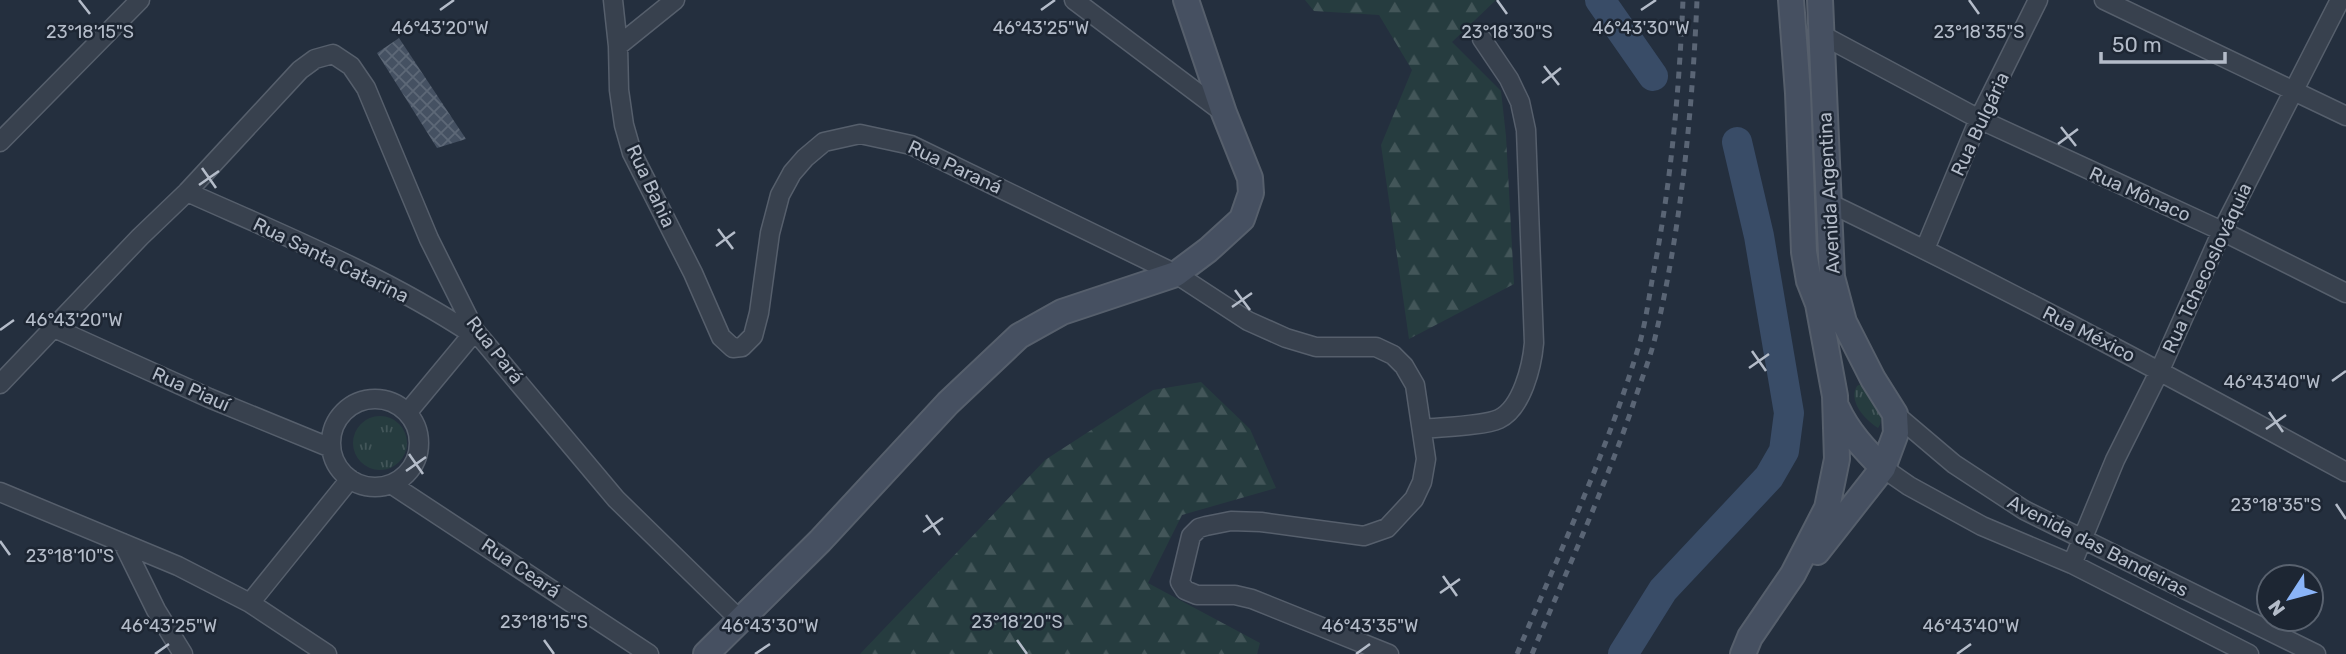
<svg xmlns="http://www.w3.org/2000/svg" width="2346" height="654" font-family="Rubik,sans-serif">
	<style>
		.grass { fill: url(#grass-tufts) }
		.forest { fill: url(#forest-firs) }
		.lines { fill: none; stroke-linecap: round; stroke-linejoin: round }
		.river { stroke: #394c67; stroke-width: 30 }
		.building { fill: url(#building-cross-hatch) }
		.street-casing { stroke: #565f6c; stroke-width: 21 }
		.secondary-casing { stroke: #565f6c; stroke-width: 28 }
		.street { stroke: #38414e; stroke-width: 18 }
		.secondary { stroke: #465061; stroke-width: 24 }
		.rail { stroke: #5a6575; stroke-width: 5; stroke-dasharray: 7 7; stroke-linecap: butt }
		.ticks { fill: none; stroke: #b4bcc9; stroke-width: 2.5 }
		.labels { text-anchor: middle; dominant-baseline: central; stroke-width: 5; stroke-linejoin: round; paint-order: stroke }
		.street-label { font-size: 19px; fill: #b4bcc9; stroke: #1d2633 }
		.ticks-label { font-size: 18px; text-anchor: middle; fill: #b4bcc9; stroke: #1d2633; stroke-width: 5; stroke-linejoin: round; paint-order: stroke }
	</style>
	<defs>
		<pattern id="grass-tufts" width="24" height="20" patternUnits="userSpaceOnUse" patternTransform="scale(1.75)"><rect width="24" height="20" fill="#263c3f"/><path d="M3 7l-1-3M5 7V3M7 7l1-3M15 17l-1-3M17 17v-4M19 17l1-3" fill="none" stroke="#435659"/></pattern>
		<pattern id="forest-firs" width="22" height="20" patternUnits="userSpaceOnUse" patternTransform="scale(1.75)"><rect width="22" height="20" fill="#263c3f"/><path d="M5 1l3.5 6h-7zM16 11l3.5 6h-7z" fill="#435659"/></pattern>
		<pattern id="building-cross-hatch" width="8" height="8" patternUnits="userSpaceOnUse" patternTransform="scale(1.75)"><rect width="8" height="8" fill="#455162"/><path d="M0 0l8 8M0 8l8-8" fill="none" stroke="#5d6877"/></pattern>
	</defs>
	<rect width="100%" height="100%" fill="#242f3e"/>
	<path class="grass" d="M1861,384c11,10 27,30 17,44 -14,-9 -30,-27 -21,-42z
		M353 443a27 27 0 1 1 54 0a27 27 0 1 1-54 0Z"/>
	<path class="forest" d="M1305,0h191l-44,42 49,49 5,45 8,148 -105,55 -28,-194 31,-75 -33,-55 -65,-4z
		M1201,382l49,47 26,59 -94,27 -34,68 112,60 -3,11h-397l185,-194 108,-70z"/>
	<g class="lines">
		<path class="river" d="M1600,0l53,76
			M1623,654l40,-64 106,-113 15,-26 5,-38 -30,-177 -22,-94"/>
	</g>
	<path class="building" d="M399,38l67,101 -29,9 -60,-95z"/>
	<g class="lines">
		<defs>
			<path id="street" d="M613,0l5,46 1,44 5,35 8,28 61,120 28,64 12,11 9,-1 11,-11 6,-23 11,-80 10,-38 12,-22 13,-15 19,-16 36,-8 51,11 265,129 72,47 38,17 30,9h60l17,8 11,11 11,19 11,74 -4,23 -8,17 -27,29 -23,8 -103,-14 -30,-1 -25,5 -7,2 -8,8 -11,46 5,8 12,5h38l17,4 137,55
				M1074,0l150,113
				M2104,0l242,116
				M1822,35l157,84 243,112 124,62
				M618,46l57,-46
				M0,142l140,-142
				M187,192c96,43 197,84 285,142
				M1829,203c175,84 346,176 517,269
				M1925,249l54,-130 59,-119
				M52,327l157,71 122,50
				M0,384l140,-147 47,-45 113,-122 15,-11 18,-5 18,12 15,22 63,151 46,92 141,168 125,122
				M331 443a44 44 0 1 1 88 0a44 44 0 1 1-88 0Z
				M407,413l68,-82
				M1895,414l59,50 70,46 292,144
				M1423,429c18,-2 61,-3 76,-10 23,-11 33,-53 35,-76l-8,-213 -6,-28 -11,-23 -27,-40
				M1883,468l26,18 73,40 90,38 177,90
				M391,484l258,170
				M0,492l178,74 72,37 77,51
				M123,543l33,67 27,44
				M2072,564l43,-104 45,-90 62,-139 118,-231
				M250,603l100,-124"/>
			<path id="secondary" d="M1837,408c11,24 28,42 46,60
				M1817,552l66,-84 13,-35 -1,-19 -22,-35 -29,-57 -12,-45 -12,-277
				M706,654l114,-113 128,-138 71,-67 43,-24 114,-38 32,-24 34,-31 9,-26 -1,-15 -26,-65 -38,-113
				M1743,654l7,-17 43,-63 34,-66 10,-49 -2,-63 -17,-92 -9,-23 -5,-29 -6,-159 -7,-93"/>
		</defs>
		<use href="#street" class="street-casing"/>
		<use href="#secondary" class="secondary-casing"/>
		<use href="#street" class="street"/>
		<use href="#secondary" class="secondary"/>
		<path class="rail" d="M1517,654c43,-103 91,-204 123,-312 6,-22 9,-45 13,-67 18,-91 26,-183 30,-275
			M1532,654c34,-82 71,-162 100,-246 7,-22 16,-44 22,-66 27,-112 38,-227 43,-342"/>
	</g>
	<path class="ticks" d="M79,0l11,14M1497,0l10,14M1969,0l10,14M440,10l14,-10M1041,10l14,-10M1641,10l15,-10M1544,66l15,19M1542,83l19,-15M2061,127l15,19M2058,144l20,-15M202,168l14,20M199,185l20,-14M718,229l15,20M716,246l19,-14M1235,290l15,20M1232,307l20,-14M0,330l14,-10M1752,351l14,20M1749,368l20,-14M2332,381l14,-10M2269,412l14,20M2266,429l20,-14M409,454l14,20M406,471l20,-14M2336,504l10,15M926,515l14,20M923,532l20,-14M0,541l10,14M1443,576l14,20M1440,593l20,-14M544,640l10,14M1017,640l10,14M155,654l14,-10M755,654l15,-10M1356,654l14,-10M1957,654l14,-10"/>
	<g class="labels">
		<g class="street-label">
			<text transform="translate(1980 124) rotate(-65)">Rua Bulgária</text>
			<text transform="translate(955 167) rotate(25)">Rua Paraná</text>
			<text transform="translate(651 186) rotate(65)">Rua Bahia</text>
			<text transform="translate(1829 193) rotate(-93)">Avenida Argentina</text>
			<text transform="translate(2140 194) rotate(24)">Rua Mônaco</text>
			<text transform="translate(331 260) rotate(26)">Rua Santa Catarina</text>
			<text transform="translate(2207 268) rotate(-65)">Rua Tchecoslováquia</text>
			<text transform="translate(2089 334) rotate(27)">Rua México</text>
			<text transform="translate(495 350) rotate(52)">Rua Pará</text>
			<text transform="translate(191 389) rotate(24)">Rua Piauí</text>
			<text transform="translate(2098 546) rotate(27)">Avenida das Bandeiras</text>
			<text transform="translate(521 568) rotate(34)">Rua Ceará</text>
		</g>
	</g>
	<g class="ticks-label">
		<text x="440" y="34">46°43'20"W</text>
		<text x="1041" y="34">46°43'25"W</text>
		<text x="1641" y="34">46°43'30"W</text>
		<text x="90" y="38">23°18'15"S</text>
		<text x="1507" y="38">23°18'30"S</text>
		<text x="1979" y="38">23°18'35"S</text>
		<text x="74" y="326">46°43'20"W</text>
		<text x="2272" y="388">46°43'40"W</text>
		<text x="2276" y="511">23°18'35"S</text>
		<text x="70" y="562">23°18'10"S</text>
		<text x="544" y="628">23°18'15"S</text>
		<text x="1017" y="628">23°18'20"S</text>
		<text x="169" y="632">46°43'25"W</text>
		<text x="770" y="632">46°43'30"W</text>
		<text x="1370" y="632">46°43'35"W</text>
		<text x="1971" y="632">46°43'40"W</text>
	</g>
	<g transform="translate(2290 598) rotate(234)"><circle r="33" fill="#1d2633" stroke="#59626f" stroke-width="2"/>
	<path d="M0-5L12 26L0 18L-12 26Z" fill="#8ab4f8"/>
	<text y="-10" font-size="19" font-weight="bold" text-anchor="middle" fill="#b4bcc9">N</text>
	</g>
	<path d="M2101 52v10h124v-10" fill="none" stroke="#b4bcc9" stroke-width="3.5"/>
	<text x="2112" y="52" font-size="21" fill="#b4bcc9" stroke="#1d2633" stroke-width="5" paint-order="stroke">50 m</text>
</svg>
